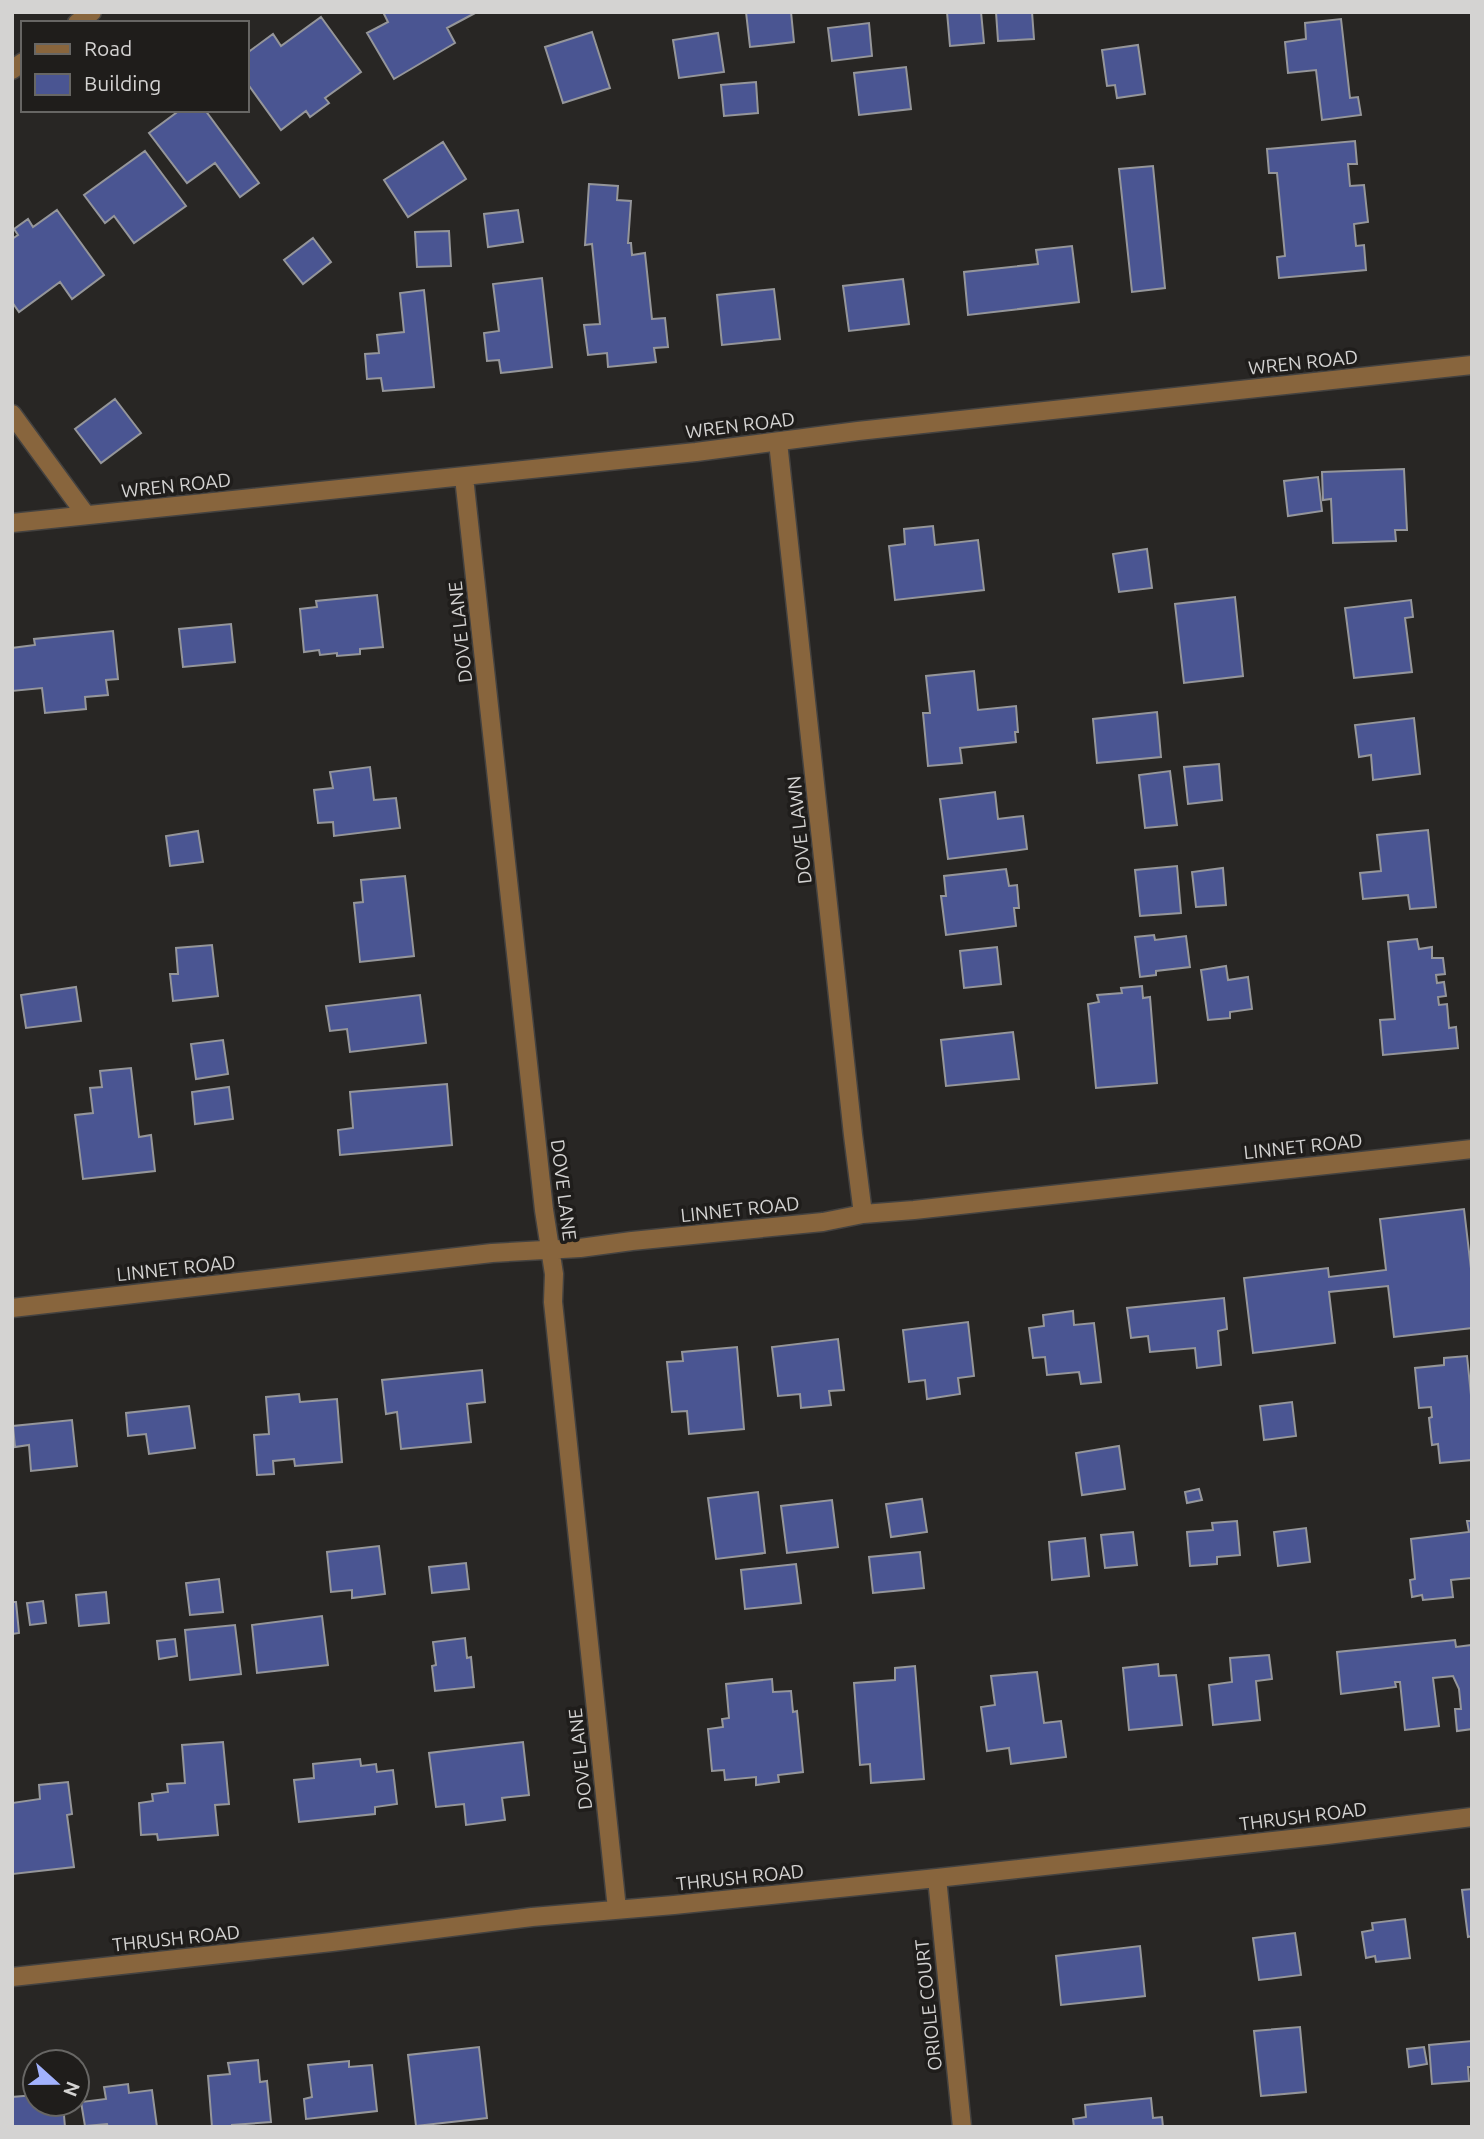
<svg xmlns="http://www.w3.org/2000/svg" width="1484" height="2139" font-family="Ubuntu,sans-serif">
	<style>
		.building { fill: #4a5592; stroke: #95969a; stroke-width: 2 }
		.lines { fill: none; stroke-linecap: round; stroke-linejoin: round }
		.minor-casing { stroke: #444240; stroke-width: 21 }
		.minor { stroke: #88653d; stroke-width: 18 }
		.labels { text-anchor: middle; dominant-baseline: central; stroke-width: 7; stroke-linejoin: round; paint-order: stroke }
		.street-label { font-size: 19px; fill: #d4d3d2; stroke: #1f1d1b }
	</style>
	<rect width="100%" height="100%" fill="#282624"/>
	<path class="building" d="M383,12h94l-30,16 8,15 -61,36 -27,-46 21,-11z
		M746,12h45l3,30 -44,5z
		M947,12h34l3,31 -34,3z
		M996,12h36l2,27 -36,2z
		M321,17l40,55 -36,26 4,5 -19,14 -4,-6 -25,19 -34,-47v-30l26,-19 8,12z
		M1341,19l9,79 8,-1 3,18 -39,5 -6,-50 -28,3 -3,-31 21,-3 -1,-16z
		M869,23l3,33 -40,5 -4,-33z
		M592,32l18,56 -47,15 -18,-56z
		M718,33l6,39 -45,6 -6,-38z
		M1138,45l7,49 -28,4 -2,-13 -8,1 -5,-36z
		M906,67l5,42 -52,6 -5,-42z
		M756,82l2,31 -34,3 -3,-31z
		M180,110h25l54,73 -19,14 -25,-34 -28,20 -38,-50z
		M1355,141l2,23h-9l2,22 14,-1 4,37 -14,2 2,22 8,-1 2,25 -87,8 -2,-21 8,-1 -8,-83h-8l-2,-24z
		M443,142l23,37 -58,38 -24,-37z
		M145,151l41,55 -52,37 -20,-27 -9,7 -21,-28z
		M1153,166l12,122 -33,4 -13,-123z
		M589,184l29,2 -1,14 14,1 -3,42h3l1,12 13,-2 7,66 13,-1 3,29 -14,1 2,14 -48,5 -1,-14 -19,2 -4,-30 16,-1 -8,-80 -7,1z
		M57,210l47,65 -32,24 -12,-17 -41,30 -7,-10v-63l6,-4 -4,-6 14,-10 5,8z
		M518,210l5,32 -35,5 -4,-33z
		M449,231l2,35 -34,1 -2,-35z
		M313,238l18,24 -28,22 -19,-24z
		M1072,246l7,56 -111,13 -4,-43 74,-8 -2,-14z
		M542,278l10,89 -51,6 -2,-13 -12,1 -3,-28 15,-2 -6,-47z
		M903,279l6,45 -60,7 -6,-45z
		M774,289l6,50 -58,6 -5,-50z
		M424,290l10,97 -51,4 -2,-13 -14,1 -2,-25 14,-1 -2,-18 27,-3 -4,-39z
		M115,399l26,34 -40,30 -26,-34z
		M1404,469l3,61h-12l1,11 -63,2 -2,-44 -8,1 -1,-28z
		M1318,477l4,34 -34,5 -4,-35z
		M933,526l2,19 43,-5 6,50 -89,10 -6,-54 16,-2 -1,-15z
		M1147,549l5,39 -33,4 -6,-38z
		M377,595l6,52 -23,2v5l-23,2v-3l-17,2 -1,-5 -15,2 -4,-43 17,-2 -1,-6z
		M1235,597l8,79 -59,7 -9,-79z
		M1411,600l2,17 -8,1 7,54 -58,6 -9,-70z
		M231,624l4,38 -52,5 -4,-38z
		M113,631l5,48 -12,1 2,15 -23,2 1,12 -41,4 -3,-25 -30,3v-43l23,-3 -1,-6z
		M974,671l4,39 38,-4 2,26h-3l1,10 -56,6 2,15 -34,3 -5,-53h7l-4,-37z
		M1157,712l4,45 -64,6 -4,-44z
		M1414,718l6,56 -47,6 -2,-25 -12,2 -4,-32z
		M1219,764l3,36 -34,4 -4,-37z
		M370,767l4,33 22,-2 4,30 -66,8 -1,-14 -15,1 -4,-33 19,-2 -3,-16z
		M1170,771l7,54 -32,3 -6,-53z
		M995,792l3,27 25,-3 4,33 -79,10 -8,-60z
		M1428,830l8,77 -26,2 -2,-14 -45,4 -3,-26 21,-2 -4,-36z
		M198,831l5,31 -33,4 -4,-30z
		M1177,866l4,47 -41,3 -5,-46z
		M1223,868l3,37 -30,2 -4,-35z
		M1006,869l3,17 8,-1 2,23h-5l2,18 -70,9 -5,-39h5l-2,-20z
		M405,876l9,80 -54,6 -6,-59 9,-1 -2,-22z
		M1154,935l1,5 31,-4 4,31 -34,4v4l-16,2 -5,-40z
		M1417,939l2,10 13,-2v11h11l2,16 -9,1 1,8 7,-1 2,14 -8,1 1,8 8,-1 2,24 7,-1 2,21 -75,7 -3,-35 15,-1 -7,-77z
		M212,945l6,51 -45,5 -3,-27h8l-2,-26z
		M997,947l4,37 -37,4 -4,-37z
		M1226,966l2,14 20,-3 4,32 -22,3v6l-22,2 -7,-50z
		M1142,986l1,12 7,-1 7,86 -61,5 -8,-84 11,-2 -2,-7 25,-2 -1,-5z
		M76,987l5,34 -55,7 -5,-33z
		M420,995l6,48 -76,9 -3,-23 -17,2 -4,-25z
		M1013,1032l6,47 -73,7 -5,-46z
		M223,1040l5,34 -32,5 -5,-35z
		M131,1068l8,69 12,-2 4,36 -72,8 -8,-64 18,-2 -3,-25 12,-1 -2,-16z
		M447,1084l5,61 -112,10 -2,-25 15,-2 -3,-36z
		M229,1087l4,32 -38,5 -3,-32z
		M1464,1209l8,68v51l-78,9 -6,-51 -59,6 6,51 -82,10 -9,-75 84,-10 1,9 57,-7 -6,-51z
		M1224,1298l3,31 -9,2 3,34 -24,3 -2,-20 -45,4 -2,-16 -17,2 -4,-30z
		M1073,1311l1,14 20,-2 7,59 -20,2 -2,-12 -32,3 -2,-18 -12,1 -4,-30 15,-2 -1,-11z
		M968,1322l6,54 -16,2 2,16 -33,5 -2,-19 -16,2 -6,-52z
		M838,1339l6,51 -15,1 2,14 -30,3 -1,-14 -22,2 -6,-49z
		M737,1347l7,82 -55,5 -2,-23 -15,1 -5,-50 16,-1 -1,-9z
		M1467,1356l5,49v55l-32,3 -2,-19 -6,1 -3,-27 3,-1 -1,-10 -12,1 -4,-40 29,-3v-7z
		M482,1370l3,32 -18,2 4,38 -70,7 -4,-37 -11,2 -4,-34z
		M299,1394l1,8 37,-3 5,63 -47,4 -1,-7 -21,2 1,13 -17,1 -3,-40 15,-1 -3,-37z
		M1292,1402l4,34 -32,4 -4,-34z
		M189,1406l6,42 -46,6 -3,-20 -18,2 -2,-23z
		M72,1420l5,46 -46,5 -2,-26 -14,2 -2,-21z
		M1119,1446l6,43 -43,6 -6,-42z
		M1199,1489l3,11 -15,3 -2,-11z
		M758,1492l7,61 -49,6 -8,-61z
		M922,1499l5,33 -36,5 -5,-33z
		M832,1500l6,47 -51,6 -6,-47z
		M1237,1521l3,34 -23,2v7l-27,2 -3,-34 26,-2 -1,-7z
		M1467,1521h5v67l-1,-10 -20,2 2,17 -30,3 -1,-5 -10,2 -2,-17 5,-1 -4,-40 58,-7z
		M1306,1528l4,34 -32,4 -4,-34z
		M1133,1532l4,33 -32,3 -4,-33z
		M1085,1538l4,38 -37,4 -3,-38z
		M379,1546l6,48 -33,4v-8l-21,2 -4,-40z
		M920,1552l4,36 -51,5 -4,-36z
		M466,1563l3,26 -37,4 -3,-26z
		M796,1564l5,39 -56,6 -4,-39z
		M219,1579l4,33 -33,3 -4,-32z
		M106,1592l3,31 -30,3 -3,-31z
		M43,1601l3,22 -16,2 -3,-22z
		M12,1602h4l3,31 -7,1z
		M322,1616l6,49 -71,8 -5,-48z
		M235,1625l6,49 -51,6 -5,-50z
		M465,1638l2,20 4,-1 3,30 -39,4 -3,-25 4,-1 -3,-23z
		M175,1639l2,17 -18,3 -2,-18z
		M1455,1640l1,7 16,-2v84l-15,2 -2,-22h6l-2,-20 -6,-13 -20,2 6,48 -34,4 -5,-48h-5l1,5 -55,7 -4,-42z
		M1269,1655l3,24 -16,2 4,39 -47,5 -4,-40 23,-3 -2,-24z
		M1158,1664l1,12 17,-1 6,50 -53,5 -6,-62z
		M915,1666l9,113 -53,4 -1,-19 -10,1 -6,-82 41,-3v-12z
		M1037,1672l7,51 17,-2 5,36 -55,7 -2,-16 -22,3 -6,-44 14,-2 -4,-29z
		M772,1679l1,13 18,-1 2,21 4,-1 6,61 -25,3 1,7 -23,3v-8l-31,3 -1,-10 -12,1 -4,-42 15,-2 -1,-8 7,-1 -3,-34z
		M223,1742l6,62 -14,1 3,30 -60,5 -1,-6 -16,1 -2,-32 14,-2 -1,-7 16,-2 -1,-8 18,-1 -3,-38z
		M523,1742l6,53 -27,3 3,22 -39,5 -2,-21 -28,3 -7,-54z
		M360,1759l1,7 15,-2 1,8 16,-2 4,34 -22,3v7l-76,8 -5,-42 20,-2 -1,-14z
		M68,1782l4,32 -5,1 7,52 -61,7 -1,-71 28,-4 -1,-14z
		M1472,1889v47l-4,1 -6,-47z
		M1405,1919l5,39 -34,4 -1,-6 -9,2 -4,-26 11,-2 -1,-7z
		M1295,1933l6,42 -42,5 -6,-42z
		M1140,1946l5,50 -84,9 -5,-49z
		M1300,2027l6,65 -45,4 -7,-65z
		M1472,2041v26h-4l1,14 -37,3 -3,-39z
		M479,2047l8,71 -71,8 -8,-71z
		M1424,2047l3,17 -18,3 -2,-18z
		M258,2060l2,22 7,-1 4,41 -39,3v2h-20l-4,-51 22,-2 -2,-11z
		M349,2061v6l23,-2 5,46 -71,8 -2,-20 8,-2 -4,-32z
		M128,2084l1,9 23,-3 5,37h-49l-1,-3 -22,2 -4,-24 25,-3 -2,-12z
		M35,2095v9h28l2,23h-53v-30z
		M1151,2098l2,20 9,-1 1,10h-89l-1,-8 13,-2 -1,-12z"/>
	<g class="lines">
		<defs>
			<path id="minor" d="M77,23l15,-11
				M12,70l11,-8
				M12,414l74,101
				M778,442l75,693 10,79
				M464,477l80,733 10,64 -1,28 64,607
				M12,523l684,-71 162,-21 614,-66
				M12,1308l480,-55 88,-5 52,-7 191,-19 40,-8 51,-4 558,-61
				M937,1878l25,249
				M12,1977l320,-35 200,-25 142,-12 263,-27 390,-43 145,-18"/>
		</defs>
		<use href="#minor" class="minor-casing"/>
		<use href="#minor" class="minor"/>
	</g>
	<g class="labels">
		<g class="street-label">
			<text transform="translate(1303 362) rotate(-6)">WREN ROAD</text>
			<text transform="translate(740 425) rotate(-7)">WREN ROAD</text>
			<text transform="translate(176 485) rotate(-6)">WREN ROAD</text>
			<text transform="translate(460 632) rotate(-96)">DOVE LANE</text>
			<text transform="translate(799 830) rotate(-96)">DOVE LAWN</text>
			<text transform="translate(1303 1146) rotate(-6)">LINNET ROAD</text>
			<text transform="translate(564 1190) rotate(83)">DOVE LANE</text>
			<text transform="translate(740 1209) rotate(-6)">LINNET ROAD</text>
			<text transform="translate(176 1268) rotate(-6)">LINNET ROAD</text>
			<text transform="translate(580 1759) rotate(-96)">DOVE LANE</text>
			<text transform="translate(1303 1816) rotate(-7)">THRUSH ROAD</text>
			<text transform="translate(740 1877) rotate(-6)">THRUSH ROAD</text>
			<text transform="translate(176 1938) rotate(-6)">THRUSH ROAD</text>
			<text transform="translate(928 2005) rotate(-96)">ORIOLE COURT</text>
		</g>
	</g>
	<rect width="1484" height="2139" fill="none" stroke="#d4d3d2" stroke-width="28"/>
	<rect x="21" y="21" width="228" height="91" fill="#1f1d1b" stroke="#676664" stroke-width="2"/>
	<rect x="35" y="44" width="35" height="10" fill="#88653d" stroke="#676664" stroke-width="2"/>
	<text x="84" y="56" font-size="21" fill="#d4d3d2">Road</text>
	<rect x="35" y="74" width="35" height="21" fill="#4a5592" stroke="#676664" stroke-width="2"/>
	<text x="84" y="91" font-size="21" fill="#d4d3d2">Building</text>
	<g transform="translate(56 2083) rotate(111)"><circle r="33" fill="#1f1d1b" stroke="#676664" stroke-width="2"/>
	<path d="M0-5L12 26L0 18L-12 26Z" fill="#a2b2fd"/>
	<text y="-10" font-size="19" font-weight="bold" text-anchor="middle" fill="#d4d3d2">N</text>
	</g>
</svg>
